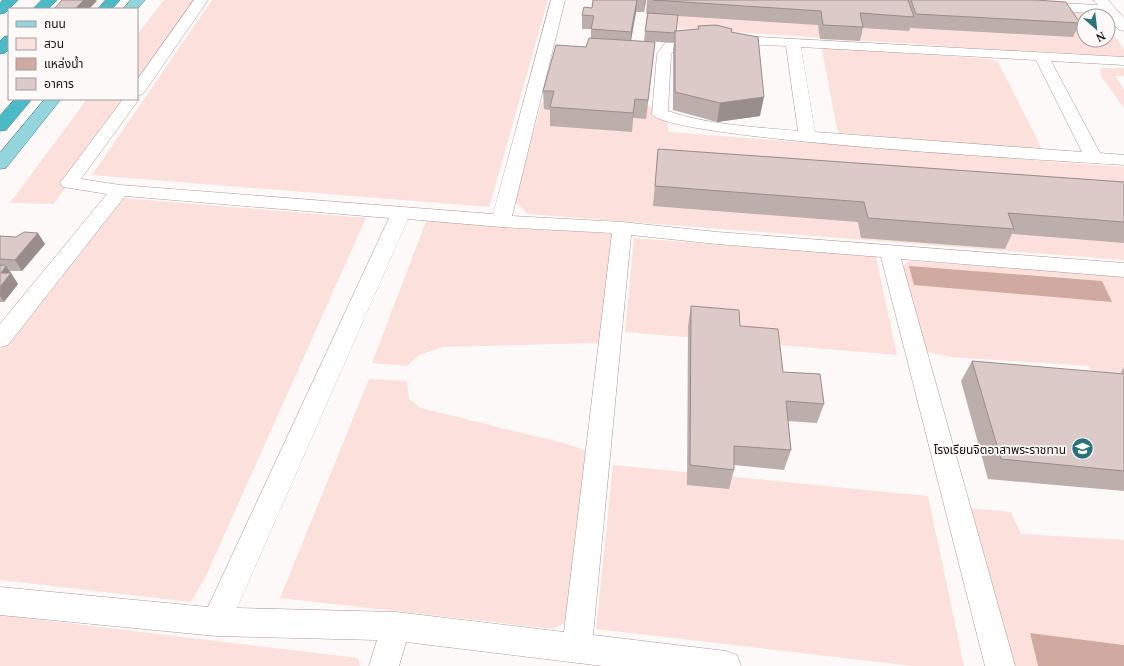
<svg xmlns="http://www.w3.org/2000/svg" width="1124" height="666" font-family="'Noto Serif','Noto Sans Thai',serif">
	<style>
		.green { fill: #fbe0db }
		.water { fill: #d0a9a1 }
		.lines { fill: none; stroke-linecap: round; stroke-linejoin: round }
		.minor-casing { stroke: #a99996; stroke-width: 1 }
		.major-casing { stroke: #3a7f87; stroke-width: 1 }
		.highway-casing { stroke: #3a7f87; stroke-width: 1 }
		.minor { fill: #fff; fill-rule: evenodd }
		.major { fill: #94d5dd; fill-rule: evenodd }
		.highway { fill: #4cb9c7; fill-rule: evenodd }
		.wall { fill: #bcaeab }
		.shaded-wall { fill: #998d8b }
		.building { fill: #dbcac7; stroke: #998d8b }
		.labels { text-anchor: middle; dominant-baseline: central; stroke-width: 3.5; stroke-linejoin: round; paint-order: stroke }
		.poi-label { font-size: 12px; fill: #181211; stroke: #fdf9f8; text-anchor: end }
	</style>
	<rect width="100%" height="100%" fill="#fdf9f8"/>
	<path class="green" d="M164,0h35l-62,87v-52z
		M212,0h336l-59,207 -397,-32z
		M663,0h220l213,11 4,5h-16v24h24v-13l16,22v9l-464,-31z
		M825,48l167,11 6,3 43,85 -5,4 -196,-18 -3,-4 -15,-79z
		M1101,68h23v8h-9l9,13v19l-23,-32z
		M87,99h41l-74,105 -44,-1z
		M542,102l122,5 5,25 455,35v93l-596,-46 -14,-13z
		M123,198l243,20 -161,360 -14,24 -191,-22v-230z
		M427,219l185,15 -12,109 -157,4 -24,8 -12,11 -35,-3z
		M634,238l242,19 21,98 -272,-23z
		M908,261l214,14 2,3v100l-16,15 -20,-27 -138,-9 -23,-5 -25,-85z
		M369,379l38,2 2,18 12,9 146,36 20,7 -20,171 -14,7 -273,-31z
		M613,465l315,31 36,170h-51l-317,-37z
		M968,508l43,4 10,22 103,6v105l-94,-12 8,33h-30z
		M0,615l358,43 2,8h-360z"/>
	<path class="water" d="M909,266l193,15 10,21 -198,-17z
		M1030,633l94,12v21h-86z"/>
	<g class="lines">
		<defs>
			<path id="minor" d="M194,0h14l-65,94 -6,2v-16z
				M551,0h14l-53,216 110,6 95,10 407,31v14l-223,-18 114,407h-30l-104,-409 -164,-13 -86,-9 -38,400 133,16 11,4 4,11h-138l-197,-24 -7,24h-30l8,-26 -161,-4 -216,-21v-28l208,20 181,-389 -264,-22 -117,149 -8,2v-23l107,-130 -44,-7 -3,-4 63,-84h14v-3l2,3 -58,80 39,6 373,29zM408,219l93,8 111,6 -48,399 -168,-20 -159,-4z
				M1094,0h14l16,18v13l-5,-1 -14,-16 -66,-4 -5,-1 -2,-3 2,-3 5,-1 59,3z
				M722,35l402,22v8l-73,-4 49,92 24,2v10c-57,-4 -455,-25 -472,-51l5,-60 8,-11 21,-5zM722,43l64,3 12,85c-41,-4 -91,-6 -130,-20l3,-57 4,-5 11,-3zM801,47l235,13 46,92 -267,-20z"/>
			<path id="major" d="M131,0h14l-8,9h-14z
				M45,99h16l-55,69 -6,1v-16z"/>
			<path id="highway" d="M3,0h15l-13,13 -5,1v-11z
				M42,0h15l-9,9h-15z
				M106,0h14l-8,9h-14z
				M9,36v13l-4,4 -5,1v-13l4,-4z
				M15,99h17l-26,31 -6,1v-15z"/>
		</defs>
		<use href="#minor" class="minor-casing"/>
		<use href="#major" class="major-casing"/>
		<use href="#highway" class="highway-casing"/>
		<use href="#minor" class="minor"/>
		<use href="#major" class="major"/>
		<use href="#highway" class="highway"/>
	</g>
	<path class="wall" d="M593,0h53l-2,12h-8l-5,28 22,20 -7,59 -13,-1 -1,14 -82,-6v-16l-6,-1 -1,-18 43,-44 5,-9v-9h-9v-14l10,-7z
		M647,0h388l45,23 -7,14 -162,-9v-2l-2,5 -46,-3 -3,13 -40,-2 -2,-14 -140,-9 -2,15 22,-2v-3l33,6 29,84 -43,6 -44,-12v-61l1,-6 -30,-2 3,-27 -1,-1z
		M658,149l466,33v61l-112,-9 -7,15 -144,-11 -3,-16 -205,-16z
		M0,236l45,8 -23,27h-12l8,13 -14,18h-4z
		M691,306l49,20 43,46 41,32 -7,19 -29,-2 3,29 -7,20 -50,-5v5l-5,19 -42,-4 1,-159z
		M972,361l150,13 -1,-2 3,-5v124l-136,-12 -27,-98z"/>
	<path class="shaded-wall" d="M84,0h12l1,1 -8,8h-14z
		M637,0l-1,12 -6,34 1,-14z
		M645,0h1l-2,12z
		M655,42l-2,18 -7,59 2,-19z
		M764,97l-4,19 -43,6 3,-19z
		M635,99l-2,19 -1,14 1,-19z
		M38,233l7,11 -23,27 -7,-11z
		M6,266l12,18 -14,18 -4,-6 1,-23z"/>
	<path class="building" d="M62,0h22l-9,9h-21z
		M593,0h44l-6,32 -40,-3 3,-13 -12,-1 2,-8 8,1z
		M653,0h255l6,17 -54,-4 3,14 -40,-2 -2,-14z
		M911,0h124l31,2 14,21 -164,-9z
		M648,13l30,2 -2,16h-1v2l-30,-2z
		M716,25l16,4 -1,3 27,5 6,60 -44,6 -45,-11v-61l24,-2 -1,-3z
		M589,38l66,4 -7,58 -13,-1 -2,14 -83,-6 4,-16h-11l13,-46 30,2z
		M658,149l466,33v40l-116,-9 6,16 -146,-11 -4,-16 -209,-16z
		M24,232l14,1 -23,27 -15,-1v-23l16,1z
		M0,265l6,1 -5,7h10l-11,14z
		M691,306l48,4 1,16 38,3 5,43 37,2 4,30 -38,-3 5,49 -57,-4v24l-44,-5z
		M972,361l152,13v97l-123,-12z"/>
	<defs>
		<symbol id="university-disc" viewBox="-11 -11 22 22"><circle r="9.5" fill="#2b737c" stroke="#fdf9f8"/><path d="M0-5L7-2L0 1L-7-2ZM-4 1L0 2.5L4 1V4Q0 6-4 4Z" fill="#fff"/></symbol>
	</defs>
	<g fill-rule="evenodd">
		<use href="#university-disc" x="1070" y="436" width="25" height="25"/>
	</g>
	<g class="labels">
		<g class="poi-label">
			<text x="1066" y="449">โรงเรียนจิตอาสาพระราชทาน</text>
		</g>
	</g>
	<rect x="8" y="8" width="130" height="92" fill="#fdf9f8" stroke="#a19d9c"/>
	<rect x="16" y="21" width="20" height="6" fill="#94d5dd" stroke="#a19d9c"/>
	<text x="44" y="28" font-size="12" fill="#181211">ถนน</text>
	<rect x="16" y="38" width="20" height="12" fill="#fbe0db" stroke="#a19d9c"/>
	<text x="44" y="48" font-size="12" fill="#181211">สวน</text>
	<rect x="16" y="58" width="20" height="12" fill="#d0a9a1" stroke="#a19d9c"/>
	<text x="44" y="68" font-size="12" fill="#181211">แหล่งน้ำ</text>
	<rect x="16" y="78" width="20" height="12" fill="#dbcac7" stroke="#a19d9c"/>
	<text x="44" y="88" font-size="12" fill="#181211">อาคาร</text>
	<g transform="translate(1096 28) rotate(152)"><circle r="19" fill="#fdf9f8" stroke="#a19d9c"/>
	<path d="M0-3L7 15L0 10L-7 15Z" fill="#2b737c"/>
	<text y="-6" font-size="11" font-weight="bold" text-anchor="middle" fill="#181211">N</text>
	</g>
</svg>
